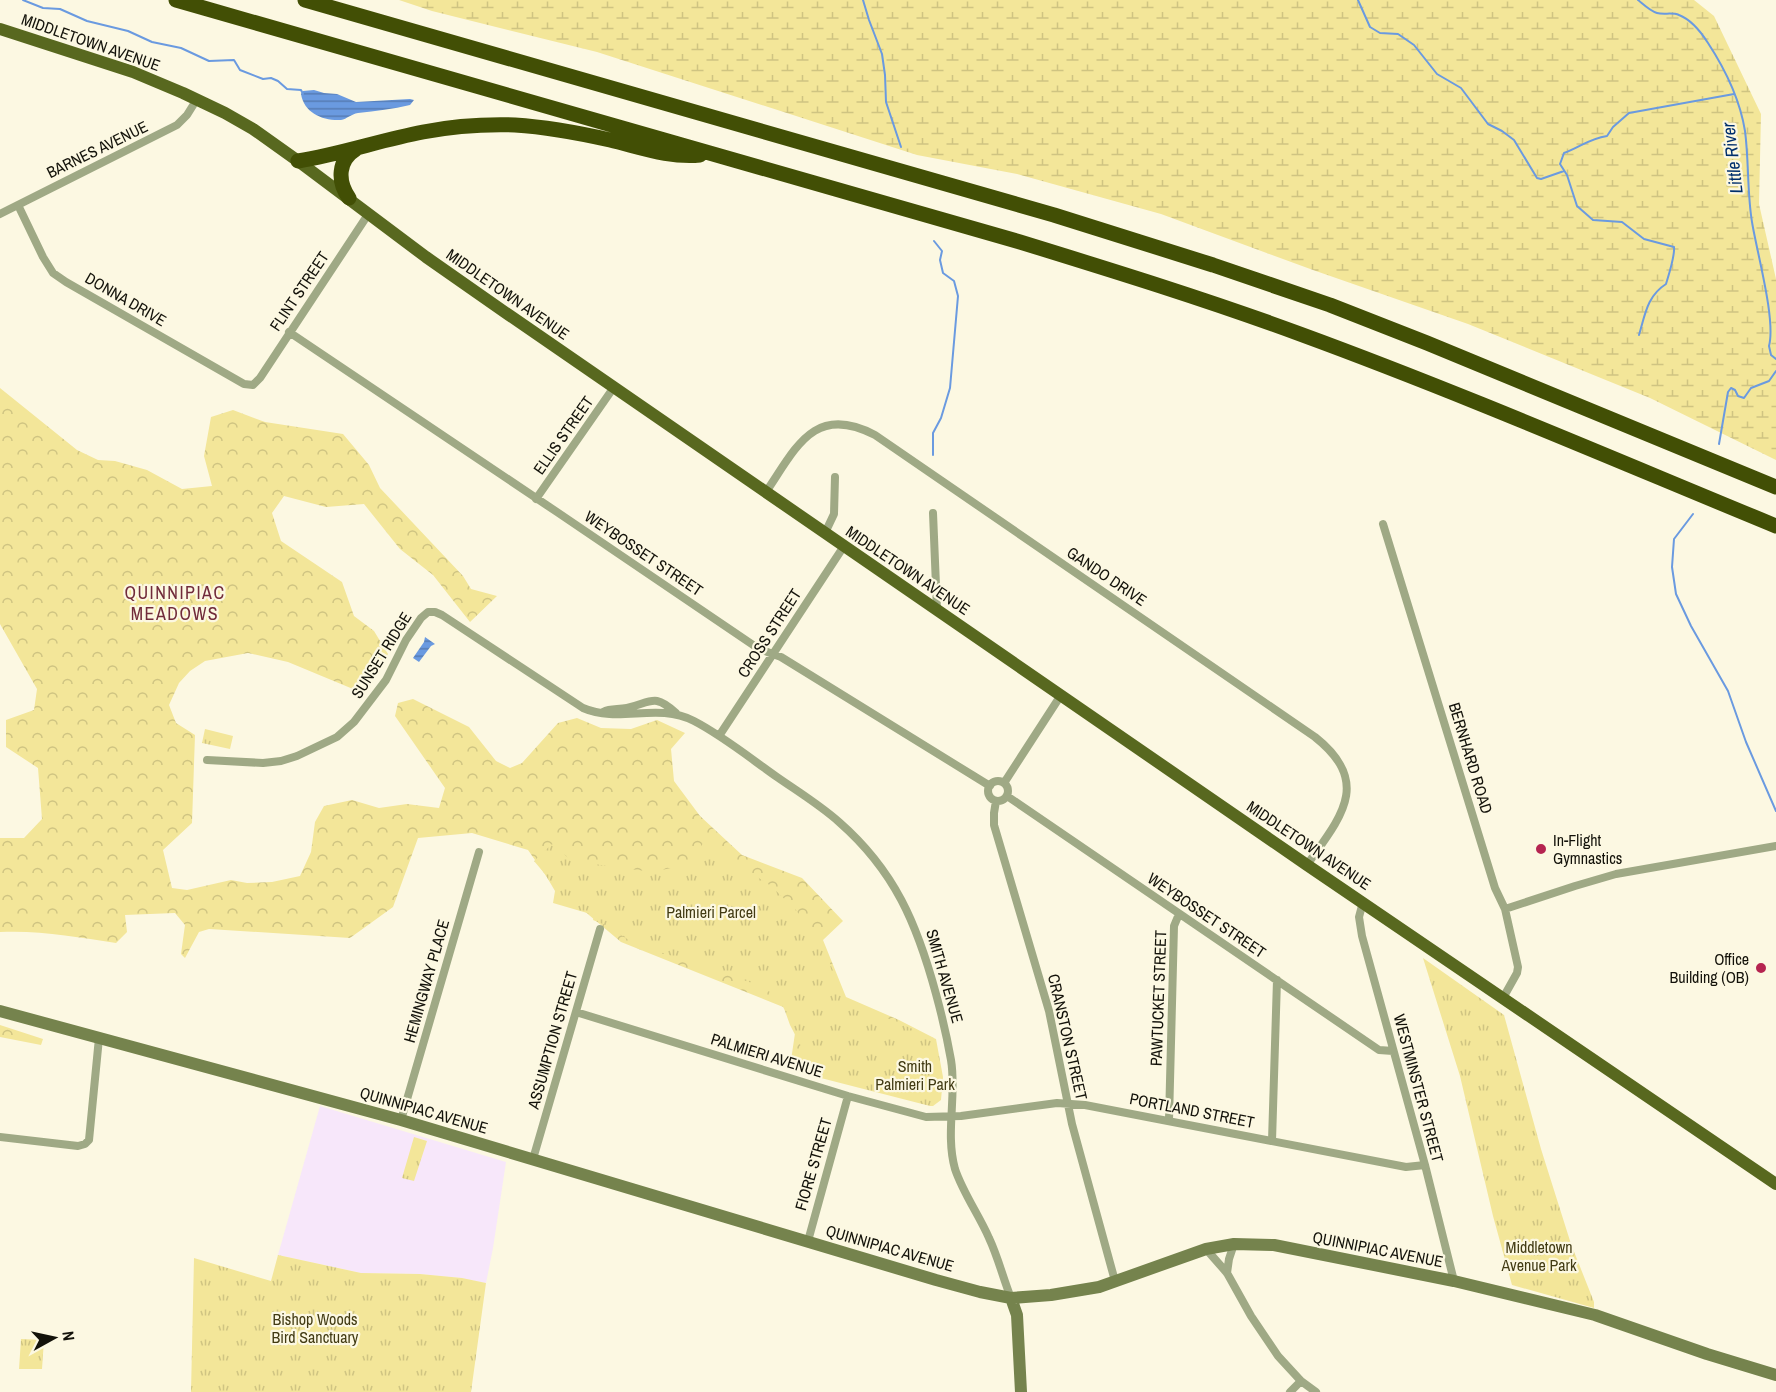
<svg xmlns="http://www.w3.org/2000/svg" width="1776" height="1392" font-family="'Archivo Narrow',sans-serif">
	<style>
		.education { fill: #f7e7fa }
		.forest { fill: url(#forest-crowns) }
		.wetland { fill: url(#wetland-marsh) }
		.park { fill: url(#park-tufts) }
		.water { fill: url(#water-rules) }
		.lines { fill: none; stroke-linecap: round; stroke-linejoin: round }
		.stream { stroke: #6a9ae0; stroke-width: 2 }
		.street { stroke: #9fa985; stroke-width: 8 }
		.secondary { stroke: #75834d; stroke-width: 12 }
		.primary { stroke: #58681f; stroke-width: 12 }
		.highway { stroke: #424f05; stroke-width: 15 }
		.poi-dot { fill: #b52450; stroke: #fcf8e2; stroke-width: 2 }
		.labels { text-anchor: middle; dominant-baseline: central; stroke-width: 4.5; stroke-linejoin: round; paint-order: stroke }
		.street-label { font-size: 16px; fill: #13120a; stroke: #fcf8e2 }
		.poi-label { font-size: 16px; fill: #13120a; stroke: #fcf8e2; text-anchor: start }
		.park-label { font-size: 16px; fill: #423b13; stroke: #fcf8e2 }
		.water-label { font-size: 18px; font-style: italic; fill: #002f6c; stroke: #fcf8e2 }
		.neighbourhood-label { font-size: 18px; letter-spacing: 1.5px; fill: #712b3a; stroke: #fcf8e2 }
	</style>
	<defs>
		<pattern id="forest-crowns" width="20" height="18" patternUnits="userSpaceOnUse" patternTransform="scale(1.5)"><rect width="20" height="18" fill="#f3e699"/><path d="M2 6a3 3 0 1 1 6 0M12 15a3 3 0 1 1 6 0" fill="none" stroke="#cfc482"/></pattern>
		<pattern id="wetland-marsh" width="20" height="14" patternUnits="userSpaceOnUse" patternTransform="scale(1.5)"><rect width="20" height="14" fill="#f3e699"/><path d="M1 5h8M5 5V1M11 12h8M15 12V8" fill="none" stroke="#cfc482"/></pattern>
		<pattern id="park-tufts" width="24" height="20" patternUnits="userSpaceOnUse" patternTransform="scale(1.5)"><rect width="24" height="20" fill="#f3e699"/><path d="M3 7l-1-3M5 7V3M7 7l1-3M15 17l-1-3M17 17v-4M19 17l1-3" fill="none" stroke="#cfc482"/></pattern>
		<pattern id="water-rules" width="6" height="5" patternUnits="userSpaceOnUse" patternTransform="scale(1.5)"><rect width="6" height="5" fill="#6a9ae0"/><path d="M0 2.5h6" fill="none" stroke="#567cb4"/></pattern>
	</defs>
	<rect width="100%" height="100%" fill="#fcf8e2"/>
	<path class="education" d="M320,1106l186,56 -13,86 -7,35 -25,-5 -41,-4 -59,-1 -83,-18z"/>
	<path class="forest" d="M0,388l77,62 21,10 17,1 32,9 35,19 30,-3 -8,-30 7,-39 22,-7 32,12 78,12 26,31 11,23 83,88 8,13 26,7 -27,26 -37,-47 -33,-26 -36,-45 -38,3 -42,-11 -12,17 9,28 61,41 12,34 20,15 14,23 -9,16 -16,18 -10,1 -65,-27 -40,-9 -43,8 -15,10 -11,12 -10,22 7,18 19,12 -3,88 -29,27 9,38 15,2 44,-10 16,3 25,-1 28,-6 11,-24 4,-30 9,-16 28,-6 27,8 28,-4 32,4 6,-20 -50,-72 3,-13 15,-4 56,28 27,34 14,7 12,-5 36,-40 19,-5 24,10 30,1 26,-9 28,13 -14,16 3,32 26,35 42,39 60,23 41,43 -20,19 23,57 53,23 35,18 -2,6 -99,31 -43,-8 8,-54 -177,-71 -70,-59 -23,-33 -56,-17 -54,5 -25,69 -43,31 -141,-9 -10,3 -14,26 -4,-4 4,-29 -10,-12 -50,2 2,17 -11,11c-39,-6 -77,-13 -116,-11v-94h24l18,-19 -4,-51 -32,-21v-27l28,-10 3,-21 -37,-65z
		M0,1025l43,14 -2,6 -41,-8z"/>
	<path class="wetland" d="M399,0h1295l20,16 47,98 -2,90 17,75v181l-126,-62 -182,-74 -155,-54 -152,-56 -144,-40 -100,-19 -320,-103 -165,-41z"/>
	<path class="park" d="M205,729l28,7 -3,13 -28,-6z
		M704,842l67,44 25,24 31,46 18,44 91,39 7,38 -2,23 -8,6h-3l-113,-29 -27,-52 -5,-14 -6,-13 -18,-12 -128,-43 -25,-17 -15,-6 1,-5 -41,-12 2,-12 -10,-17 -11,-13 18,-17 20,17 80,11 24,-5 16,-8z
		M1423,958l81,57 37,134 30,95 23,58v6l-82,-23 -19,-69 -33,-140z
		M414,1137l13,4 -13,40 -12,-3z
		M278,1255l83,18 59,1 42,4 24,5 -15,109h-280l3,-134 77,23z
		M21,1339l23,1 -2,29h-23z"/>
	<path class="water" d="M314,90l10,3 13,1 19,8 54,-3 4,1 -4,5c-17,4 -34,6 -52,8 -7,1 -11,6 -17,7 -18,1 -37,-7 -40,-26l2,-3z
		M425,637l10,7 -4,2 -12,16 -6,-4 11,-16z"/>
	<g class="lines">
		<path class="stream" d="M23,0l20,8 17,1 27,12 41,10 24,11 29,6 28,13 25,-1 6,10 23,9 8,-1 7,3 9,8 14,1 2,4
			M863,0l6,20 13,34 3,21 1,27 15,45
			M1358,0l12,27 10,6 18,1 16,11 23,29 24,14 27,36 14,7 12,9 23,38 4,1 23,-8
			M1638,0c5,4 12,11 19,13 7,2 15,-1 22,2 13,5 22,17 29,28 17,26 32,57 37,88 4,30 2,61 7,91 5,31 24,98 17,124l2,9 5,4
			M1639,335c6,-20 8,-39 27,-51 3,-10 9,-28 8,-37l-30,-8 -22,-17 -29,-2 -16,-14 -10,-31 -7,-11 4,-11c17,-6 24,-14 43,-17l6,-9 16,-14 105,-19
			M1719,444l9,-52 3,-4 4,2 3,6 6,2 7,-10 18,-7 7,-10
			M933,455v-22l8,-15 9,-30 8,-92 -4,-15 -11,-8 -3,-13 2,-9 -8,-10
			M1693,514l-19,25 -2,28 4,27 15,32 37,65 18,51 30,69"/>
		<path class="street" d="M18,205l25,52 10,16 13,9 178,102 9,1 7,-7 109,-165
			M0,214l177,-89 10,-10 10,-16
			M289,332c157,106 314,210 470,317l22,8 209,129
			M766,492c30,-44 48,-89 109,-57l440,302c58,46 25,81 -8,128
			M536,499l78,-112
			M933,513l4,97
			M1383,524l112,364 10,21 13,58 -1,6 -14,25
			M825,533l9,-19 1,-37
			M603,712c8,-4 15,-2 24,-4 25,-6 27,-15 49,5
			M719,736l125,-190
			M207,760l56,3 18,-2 16,-5 40,-19 17,-15 32,-42 20,-40 15,-22 7,-6h7l7,3 141,93c37,16 73,-6 111,13 29,15 56,37 83,56 20,14 43,28 62,45 56,49 78,102 97,172 6,22 11,43 15,66 6,36 -6,73 4,109 8,24 24,46 34,69 9,19 14,40 22,60
			M988 791a10 10 0 1 1 20 0a10 10 0 1 1-20 0Z
			M1004,783l57,-88
			M1007,796l372,254 14,1
			M996,801l-2,12v12l55,186 23,113 43,157
			M1363,902l-4,15 3,19 63,229 29,116
			M1505,909l70,-23 41,-12 160,-28
			M576,1012l272,84 78,21 35,-1 96,-13 28,2 321,62 19,-2
			M401,1120l78,-268
			M1169,1120l5,-194 5,-12
			M0,1137l78,9 7,-2 4,-4 10,-102
			M1272,1141l5,-161
			M533,1159l67,-230
			M808,1241l40,-145
			M1206,1249l21,24 24,43 27,40 23,25 15,11
			M1227,1273l2,-14 5,-15
			M1290,1392l11,-11"/>
		<path class="secondary" d="M0,1011l401,109 535,160 44,12 31,6 40,-3 48,-8 107,-38 28,-5 40,1 180,36 141,34 112,39 69,21
			M1011,1298l6,17 4,77"/>
		<path class="primary" d="M0,29l133,43 50,21 42,20 28,16 45,32 128,96 83,58 798,550 469,319"/>
		<path class="highway" d="M176,0l844,242c94,29 188,58 280,92 161,59 318,127 476,192
			M305,0l749,215 159,50 117,40 97,38 349,144
			M298,161c43,-7 83,-21 125,-29 31,-6 61,-8 92,-7 32,2 64,8 95,15 30,7 59,18 90,15
			M349,198c-12,-17 -11,-38 7,-49"/>
	</g>
	<g class="poi-dot">
		<circle cx="1541" cy="849" r="6"/>
		<circle cx="1761" cy="968" r="6"/>
	</g>
	<g class="labels">
		<g class="street-label">
			<text transform="translate(91 42) rotate(19)">MIDDLETOWN AVENUE</text>
			<text transform="translate(97 149) rotate(-26)">BARNES AVENUE</text>
			<text transform="translate(299 291) rotate(-56)">FLINT STREET</text>
			<text transform="translate(508 294) rotate(35)">MIDDLETOWN AVENUE</text>
			<text transform="translate(126 299) rotate(30)">DONNA DRIVE</text>
			<text transform="translate(563 435) rotate(-55)">ELLIS STREET</text>
			<text transform="translate(644 553) rotate(34)">WEYBOSSET STREET</text>
			<text transform="translate(908 570) rotate(34)">MIDDLETOWN AVENUE</text>
			<text transform="translate(1107 576) rotate(34)">GANDO DRIVE</text>
			<text transform="translate(769 633) rotate(-57)">CROSS STREET</text>
			<text transform="translate(381 655) rotate(-58)">SUNSET RIDGE</text>
			<text transform="translate(1471 758) rotate(73)">BERNHARD ROAD</text>
			<text transform="translate(1309 845) rotate(34)">MIDDLETOWN AVENUE</text>
			<text transform="translate(1207 915) rotate(34)">WEYBOSSET STREET</text>
			<text transform="translate(945 976) rotate(74)">SMITH AVENUE</text>
			<text transform="translate(426 981) rotate(-74)">HEMINGWAY PLACE</text>
			<text transform="translate(1158 998) rotate(-88)">PAWTUCKET STREET</text>
			<text transform="translate(1068 1037) rotate(77)">CRANSTON STREET</text>
			<text transform="translate(552 1040) rotate(-74)">ASSUMPTION STREET</text>
			<text transform="translate(767 1055) rotate(17)">PALMIERI AVENUE</text>
			<text transform="translate(1419 1088) rotate(75)">WESTMINSTER STREET</text>
			<text transform="translate(424 1110) rotate(16)">QUINNIPIAC AVENUE</text>
			<text transform="translate(1192 1110) rotate(11)">PORTLAND STREET</text>
			<text transform="translate(813 1164) rotate(-74)">FIORE STREET</text>
			<text transform="translate(890 1248) rotate(16)">QUINNIPIAC AVENUE</text>
			<text transform="translate(1378 1249) rotate(11)">QUINNIPIAC AVENUE</text>
		</g>
		<g class="poi-label">
			<text x="1553" y="840">In-Flight<tspan x="1553" dy="18">Gymnastics</tspan></text>
			<text x="1749" y="959" text-anchor="end">Office<tspan x="1749" dy="18">Building (OB)</tspan></text>
		</g>
		<g class="park-label">
			<text x="711" y="912">Palmieri Parcel</text>
			<text x="915" y="1066">Smith<tspan x="915" dy="18">Palmieri Park</tspan></text>
			<text x="1539" y="1247">Middletown<tspan x="1539" dy="18">Avenue Park</tspan></text>
			<text x="315" y="1319">Bishop Woods<tspan x="315" dy="18">Bird Sanctuary</tspan></text>
		</g>
		<g class="water-label">
			<text transform="translate(1732 158) rotate(-97)">Little River</text>
		</g>
		<g class="neighbourhood-label">
			<text x="175" y="592">QUINNIPIAC<tspan x="175" dy="21">MEADOWS</tspan></text>
		</g>
	</g>
	<g transform="translate(54 1338) rotate(82)" stroke="#fcf8e2" stroke-width="4.5" paint-order="stroke">
	<path d="M0-4.5L10 22L0 15L-10 22Z" fill="#13120a"/>
	<text y="-9" font-size="16" font-weight="bold" text-anchor="middle" fill="#13120a">N</text>
	</g>
</svg>
